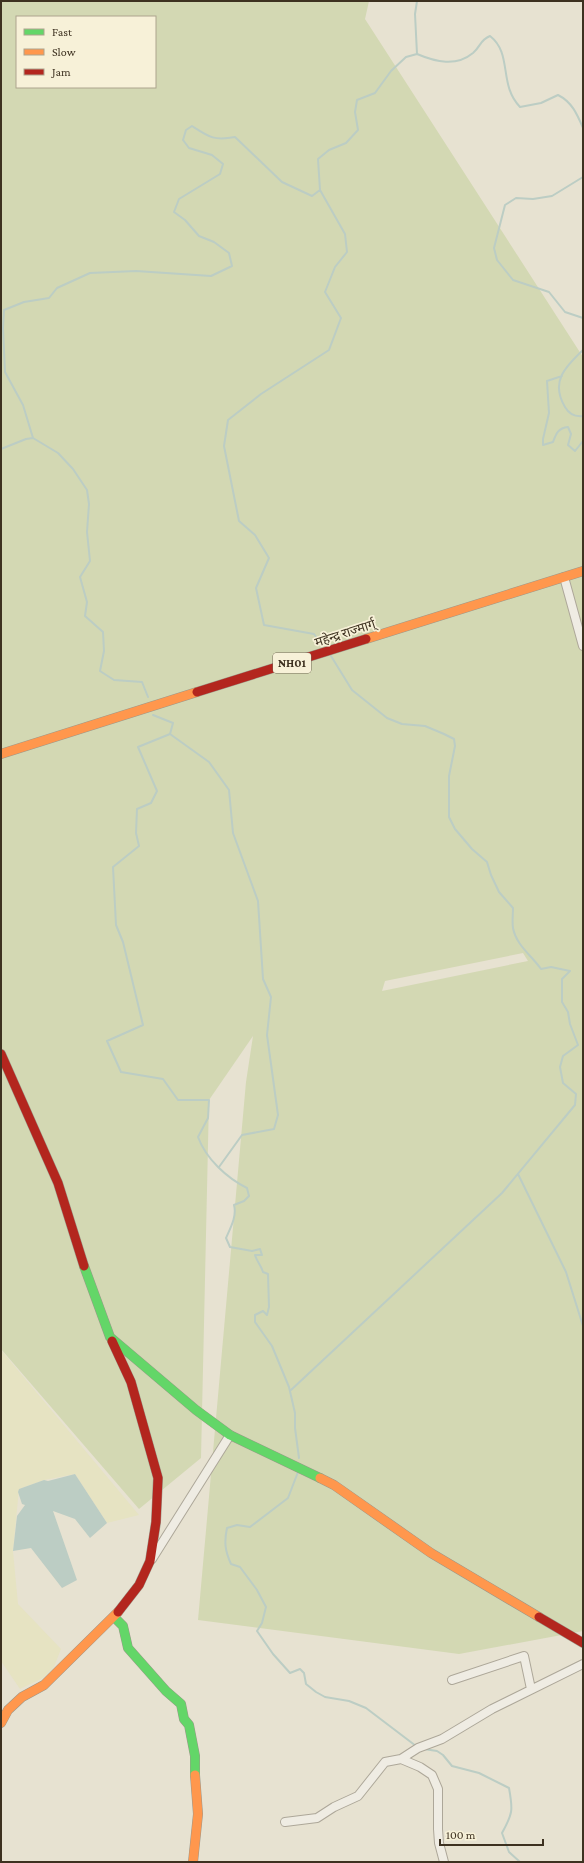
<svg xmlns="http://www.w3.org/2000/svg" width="584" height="1863" font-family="'Crimson Pro','Noto Sans Devanagari',serif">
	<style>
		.farmland { fill: #e6e3c2 }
		.green { fill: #d3d8b3; fill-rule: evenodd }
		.water { fill: #bccdc4 }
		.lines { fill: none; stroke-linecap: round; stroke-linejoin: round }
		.stream { stroke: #bccdc4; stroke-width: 2 }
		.street-casing { stroke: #ada799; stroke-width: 10 }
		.fast-casing { stroke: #9c978a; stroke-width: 10 }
		.slow-casing { stroke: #9c978a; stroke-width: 10 }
		.jam-casing { stroke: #9c978a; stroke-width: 10 }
		.street { stroke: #efece3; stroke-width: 8 }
		.fast { stroke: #63d668; stroke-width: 9 }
		.slow { stroke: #ff974d; stroke-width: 9 }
		.jam { stroke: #b3261e; stroke-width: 9 }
		.labels { text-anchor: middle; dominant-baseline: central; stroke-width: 3.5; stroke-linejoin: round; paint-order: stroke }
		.shield { fill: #f7f1d8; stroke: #756b57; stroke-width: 1 }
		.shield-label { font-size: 12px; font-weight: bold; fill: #3d3120 }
		.street-label { font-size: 13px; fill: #3d3120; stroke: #f7f1d8 }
	</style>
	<rect width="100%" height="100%" fill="#e7e2d1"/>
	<path class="farmland" d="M1,1350l138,165 -32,8 -32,-49 -31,6 -25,9 -6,62 5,53 43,45 -7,18 -11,11 -23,11 -19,-28z"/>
	<path class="green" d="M1,1h368l-4,18 218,338v1274l-124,23 -261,-34 48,-538 7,-46 -44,64 -8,358 -62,51 -138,-160zM17,17h138v70h-138zM523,953l5,8 -146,30 3,-10z"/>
	<path class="water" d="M75,1474l32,49 -17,15 -15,-19 -22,-8 24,69 -15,8 -31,-40 -18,3 4,-35 8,-11 -3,-1 -4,-12 1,-3 25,-9 4,1z"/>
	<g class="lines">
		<path class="stream" d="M417,1l-2,13 2,40c19,8 39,13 56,-1 8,-7 7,-13 17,-17 23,18 8,48 30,71l21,-4 17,-8c14,7 19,19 25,33
			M583,177l-31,19 -19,3 -17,-1 -11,7 -11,43 3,12 16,20 36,12 16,20 18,6
			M320,190l25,44 2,18 -12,15 -10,25 16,26 -12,32 -68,44 -33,26 -4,26 15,75 16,14 14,23 -13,30 8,37 50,9 9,12
			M583,350c-18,17 -33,32 -18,57 4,7 10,10 18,9
			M562,376l-15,5 2,32 -6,26v6l10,-3c3,-8 5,-14 15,-15l3,7 -3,11 7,6 8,-10
			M1,449l25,-10 7,-1
			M148,697l-6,-15 -28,-2 -14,-9 4,-20 -1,-19 -18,-16 2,-14 -7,-25 10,-16 -3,-29 2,-28 -2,-14 -14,-21 -15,-16 -25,-15 -10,-33 -18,-33 -2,-44 1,-18 20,-8 25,-4 8,-10 33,-15 46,-2 75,5 21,-10 -3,-13 -15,-11 -15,-6 -14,-16 -11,-8 5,-13 41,-25 3,-10 -11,-9 -23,-7 -6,-8 3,-10 6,-4c17,11 22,15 43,11l47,45 30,14 8,-6 -2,-31 11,-9 17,-7 12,-13 -3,-18 2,-12 18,-7 16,-22 15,-14 11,-3
			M153,715l20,8 -3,11 -32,13 19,44 -6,12 -14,6 -1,24 3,13 -26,21 3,58 7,17 20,83 -36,16 14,31 42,7 15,21h31l-1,18 -10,19c8,22 29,41 49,51l2,8 -5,5 -10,4c3,11 -3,22 -8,33l4,9 22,4 8,-2 2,6h-7c2,7 6,10 8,17l5,2 1,33 -2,8 -4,-4 -8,4v7l17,24 17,41 6,26v15l4,30
			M170,734l39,28 20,28 4,43 25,68 5,78 8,18 -4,38 11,80 -4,14 -32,6 -23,32
			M518,1174l48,98 17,54
			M291,1390l211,-197 73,-88 1,-11 -13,-11 -3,-16 3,-11 15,-11 -8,-21 -2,-12 -6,-10v-23l8,-8 -19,-4 -10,2c-9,-13 -25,-24 -28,-41 -1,-6 0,-14 0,-20l-14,-16 -8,-17 -4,-13 -15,-13 -17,-20 -6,-12v-41l6,-30 -1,-7 -10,-5 -19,-8 -23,-2 -15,-6 -35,-28 -21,-34
			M298,1472l-10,26 -38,29 -13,-2 -10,3c-3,14 -2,23 4,36l9,3 17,23 9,17 -4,16 -5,8 16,23 17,19 10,-4 4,4 2,11 10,8 9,5 24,4 17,7 50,38
			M424,1749l13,2 6,4 9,11 27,7 30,15c4,22 4,25 -7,45l7,19 11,10"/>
		<defs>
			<path id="street" d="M564,577l19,69
				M152,1559l78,-124
				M452,1680l72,-24 7,33
				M401,1759l17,-11 24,-9 50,-30 91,-45
				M285,1822l32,-4 17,-11 24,-11 27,-34 16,-3 19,8 12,8 6,14v40l1,14 5,19"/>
			<path id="fast" d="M84,1266l26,71 86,73 34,25 90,43
				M114,1617l9,9 5,22 38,43 15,13 3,15 5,6 6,31v19"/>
			<path id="slow" d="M366,639l217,-68
				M1,754l196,-62
				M320,1478l14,7 97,68 108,64
				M1,1723l7,-13 14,-13 22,-12 74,-73
				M193,1862l5,-48 -3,-39"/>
			<path id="jam" d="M197,692l169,-53
				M1,1054l57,129 26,83
				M112,1341l19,41 27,96 -2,44 -6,39 -11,24 -21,27
				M539,1617l44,26"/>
		</defs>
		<use href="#street" class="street-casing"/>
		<use href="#fast" class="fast-casing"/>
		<use href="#slow" class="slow-casing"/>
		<use href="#jam" class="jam-casing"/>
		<use href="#street" class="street"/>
		<use href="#fast" class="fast"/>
		<use href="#slow" class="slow"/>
		<use href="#jam" class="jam"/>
	</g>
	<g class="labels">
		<rect class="shield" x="273" y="653" width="38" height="20" rx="3"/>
		<g class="shield-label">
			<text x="292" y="663">NH01</text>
		</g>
		<g class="street-label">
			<text transform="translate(345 633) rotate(-18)">महेन्द्र राज्मार्ग्</text>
		</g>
	</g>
	<rect width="584" height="1863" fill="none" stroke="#3d3120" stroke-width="4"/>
	<rect x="16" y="16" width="140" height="72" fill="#f7f1d8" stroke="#ada48e"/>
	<rect x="24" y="29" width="20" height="6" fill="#63d668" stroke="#ada48e"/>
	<text x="52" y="36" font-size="12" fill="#3d3120">Fast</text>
	<rect x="24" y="49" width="20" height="6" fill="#ff974d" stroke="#ada48e"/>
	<text x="52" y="56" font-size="12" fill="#3d3120">Slow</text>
	<rect x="24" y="69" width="20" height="6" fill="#b3261e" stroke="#ada48e"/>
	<text x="52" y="76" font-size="12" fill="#3d3120">Jam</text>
	<path d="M440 1839v6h103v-6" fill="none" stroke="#3d3120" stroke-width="2"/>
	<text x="446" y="1839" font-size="12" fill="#3d3120" stroke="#f7f1d8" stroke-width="3" paint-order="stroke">100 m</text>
</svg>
